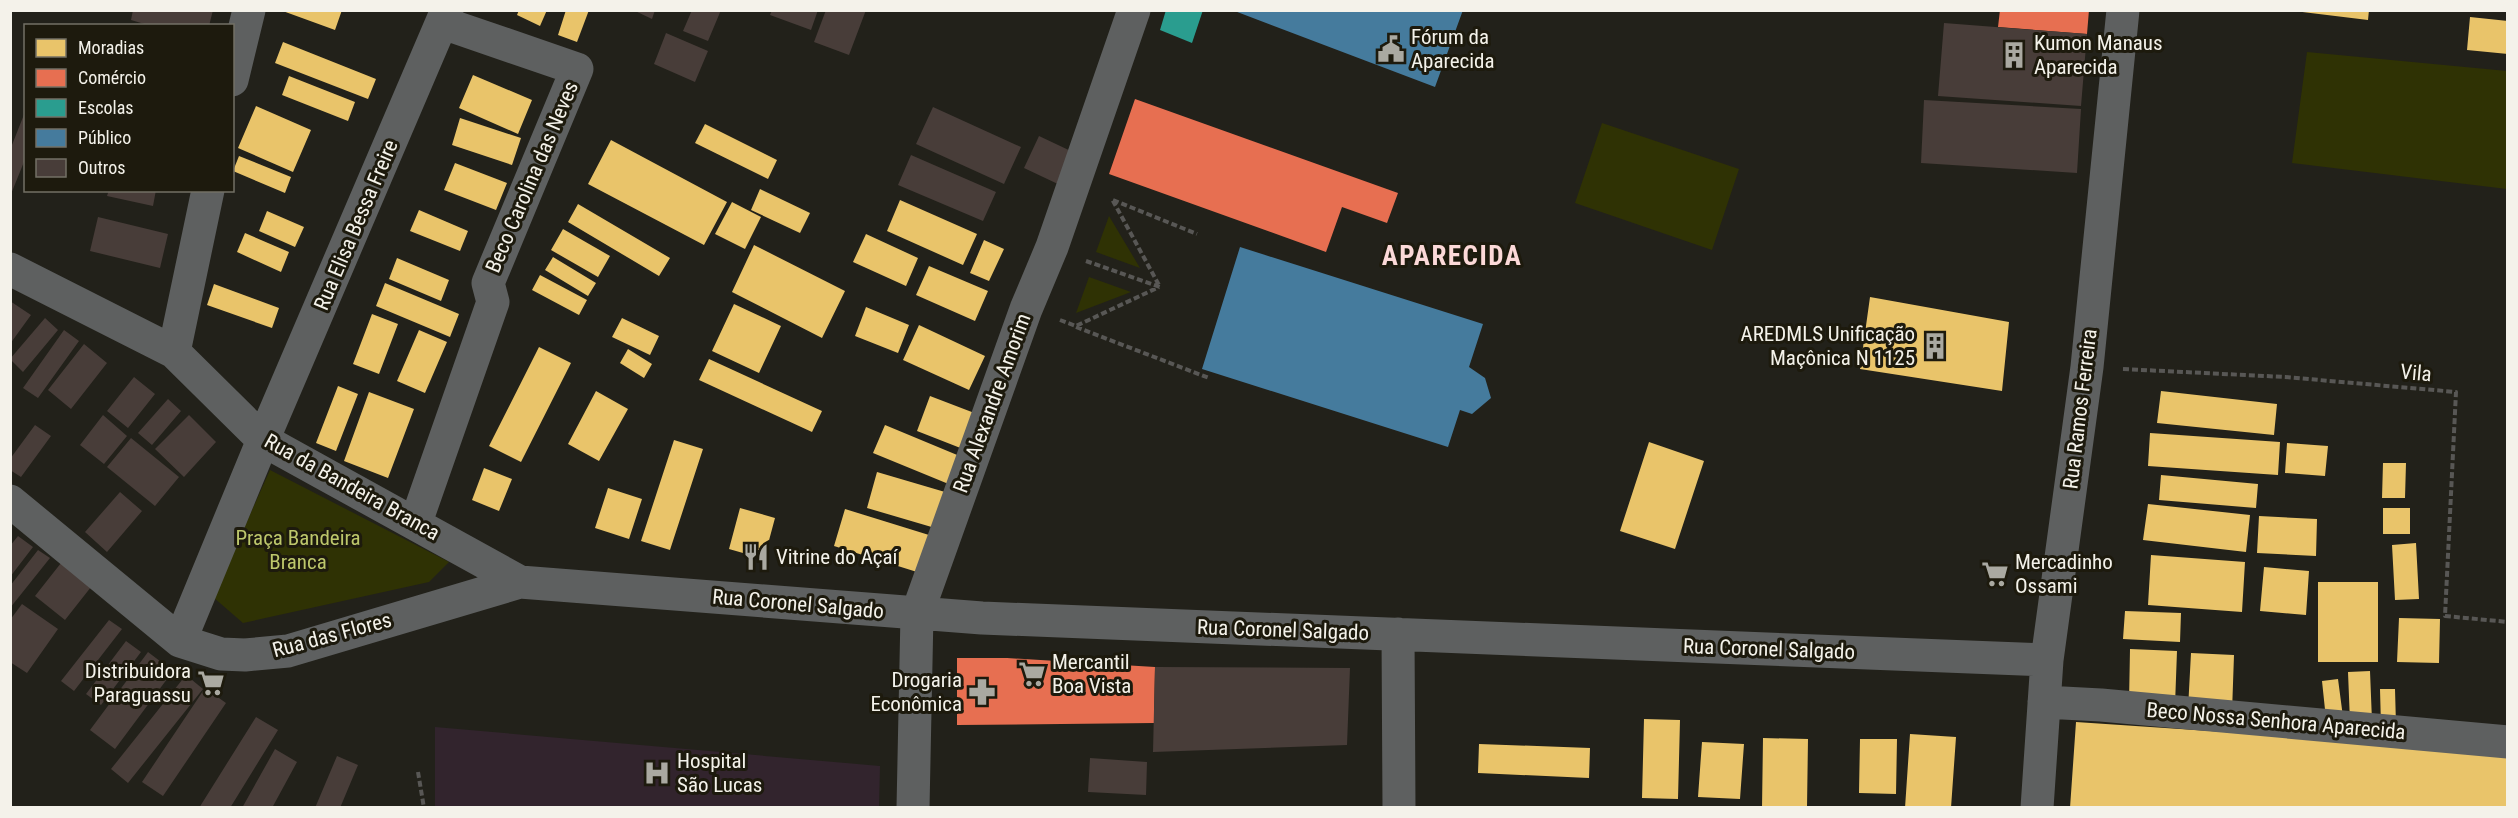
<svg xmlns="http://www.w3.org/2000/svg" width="2518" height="818" font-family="'Roboto Condensed',sans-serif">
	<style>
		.medical { fill: #32242d }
		.green { fill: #2f3204 }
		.homes { fill: #e9c46a }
		.shops { fill: #e76f51 }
		.schools { fill: #2a9d8f }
		.public { fill: #457b9d }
		.building { fill: #483d39 }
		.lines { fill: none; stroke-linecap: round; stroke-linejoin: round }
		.path { stroke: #585755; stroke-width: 4; stroke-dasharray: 6 3; stroke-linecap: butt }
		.minor { stroke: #5e6060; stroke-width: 33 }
		.labels { text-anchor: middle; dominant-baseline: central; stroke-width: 6; stroke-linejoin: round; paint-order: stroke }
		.poi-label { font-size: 21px; fill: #f4f2ea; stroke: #1d1a0d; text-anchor: start }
		.street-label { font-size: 21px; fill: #f4f2ea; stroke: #1d1a0d }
		.park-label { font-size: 21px; fill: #bdc76b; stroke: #1d1a0d }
		.district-label { font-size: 27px; font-weight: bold; letter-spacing: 1.5px; fill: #fcd9d8; stroke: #1d1a0d }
	</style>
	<rect width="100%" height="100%" fill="#22211a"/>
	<path class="medical" d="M435,727l445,39 -1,41h-444z"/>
	<path class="green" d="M2307,52l200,19v118l-215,-26z
		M1602,123l137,46 -27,81 -137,-47z
		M1109,216l31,52 -44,-16z
		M1089,277l42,15 -55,21z
		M270,470l179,92 -20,20 -186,41 -30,-26z"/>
	<path class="homes" d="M280,10h62l-7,20z
		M519,10h28l-7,16 -23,-11z
		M566,10h23l-12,32 -19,-7z
		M2286,10h83l-1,10z
		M2470,17l38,4v33l-41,-4z
		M283,42l93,37 -8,20 -93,-36z
		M473,75l59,25 -14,34 -59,-26z
		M289,76l66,26 -7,19 -66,-26z
		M256,106l55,24 -18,42 -55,-24z
		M460,118l61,20 -9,27 -60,-20z
		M705,124l72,36 -9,19 -73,-36z
		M611,140l116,62 -23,43 -116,-61z
		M239,156l52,21 -6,16 -52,-22z
		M455,163l52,20 -11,27 -52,-20z
		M760,189l50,24 -10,20 -49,-23z
		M900,200l77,34 -14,31 -76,-34z
		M732,202l29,15 -16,32 -30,-15z
		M578,204l92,54 -11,18 -91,-54z
		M419,210l49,21 -8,20 -50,-20z
		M267,211l37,16 -9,20 -36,-16z
		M563,229l47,27 -12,21 -47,-27z
		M245,233l44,19 -8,20 -44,-20z
		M866,234l52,24 -12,28 -53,-24z
		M984,240l20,9 -15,32 -19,-8z
		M754,245l91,46 -23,47 -90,-46z
		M553,257l43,26 -8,13 -43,-26z
		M397,258l52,22 -8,21 -52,-22z
		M929,266l59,25 -13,30 -59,-26z
		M540,275l47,25 -8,15 -47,-25z
		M385,283l74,31 -9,23 -74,-31z
		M214,284l65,24 -7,20 -65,-23z
		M1870,297l139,25 -7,69 -142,-22z
		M734,304l47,22 -22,47 -47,-22z
		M866,307l43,18 -11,28 -43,-17z
		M372,314l26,10 -19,50 -26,-10z
		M622,318l37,18 -9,19 -38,-18z
		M919,325l66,31 -16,34 -66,-30z
		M419,330l28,12 -22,51 -28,-12z
		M539,347l32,16 -50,99 -32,-16z
		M628,349l24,15 -8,14 -24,-15z
		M709,359l113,52 -10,21 -113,-52z
		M338,386l20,8 -22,57 -20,-8z
		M596,391l32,18 -29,52 -31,-17z
		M2161,391l116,13 -3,31 -117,-12z
		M369,392l45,17 -26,69 -44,-17z
		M930,396l47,18 -14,35 -46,-18z
		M885,425l77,32 -11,28 -78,-32z
		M2150,433l130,9 -2,33 -130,-9z
		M674,440l29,9 -33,101 -29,-9z
		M1649,442l55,19 -29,88 -55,-18z
		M2287,443l41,3 -3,30 -40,-3z
		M2383,463h23l-1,35h-23z
		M484,468l28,11 -13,32 -27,-11z
		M877,472l68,20 -10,36 -68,-20z
		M2161,475l97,9 -2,24 -97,-8z
		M608,488l34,11 -13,40 -34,-11z
		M2148,504l102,11 -4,37 -103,-12z
		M740,508l35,10 -11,41 -35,-10z
		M2383,508h27v26h-27z
		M845,509l84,26 -12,37 -83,-26z
		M2259,516l58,3 -1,37 -59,-3z
		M2416,543l3,56 -24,1 -3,-55z
		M2151,555l94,7 -3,50 -94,-7z
		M2264,567l45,4 -3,44 -46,-4z
		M2318,582h60v80h-60z
		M2125,611l56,2 -1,29 -57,-3z
		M2399,618l41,1 -1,44 -42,-1z
		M2130,649l47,2 -2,54 -46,-2z
		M2191,653l43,2 -2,57 -44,-3z
		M2370,671l2,50 -22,1 -2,-50z
		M2338,679l5,38 -17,2 -4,-38z
		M2380,689h15l1,36 -15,1z
		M1644,719l36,1 -2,79 -36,-1z
		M2076,722l432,29v57h-438z
		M1910,734l46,3 -5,71h-46z
		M1763,738l45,1 -1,69h-45z
		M1860,739h37l-1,55 -37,-1z
		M1702,742l42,2 -4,55 -42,-2z
		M1479,744l111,4 -1,30 -111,-5z"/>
	<path class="shops" d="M2000,10h89l-2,24 -89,-7z
		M1135,99l263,94 -11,30 -45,-16 -16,45 -217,-78z
		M957,658h50l148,9 -1,56 -197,2z"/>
	<path class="schools" d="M1166,10h37l-11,33 -32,-13z"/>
	<path class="public" d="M1232,10h231l-28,77z
		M1240,247l243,77 -14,43 16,11 6,20 -19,16 -12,-4 -12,37 -246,-78z"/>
	<path class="building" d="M133,10h80l-4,16h-58l-20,-6z
		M633,10h22l-3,9z
		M692,10h29l-13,31 -25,-10z
		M772,10h46l-7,20 -41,-15z
		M826,10h40l-17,45 -35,-13z
		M1944,23l143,11 -6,72 -143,-10z
		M666,33l42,18 -13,31 -41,-18z
		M1924,100l157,9 -4,64 -156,-10z
		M933,107l88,40 -17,37 -88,-40z
		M25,112l1,45 -15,37 -1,-44z
		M1039,136l36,17 -15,32 -36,-17z
		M911,155l85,37 -13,29 -85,-36z
		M109,190h47l-3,16 -46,-10z
		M98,217l70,17 -8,34 -70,-17z
		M10,301l21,14 -21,29z
		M45,318l13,12 -35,42 -13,-13z
		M64,330l15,11 -41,57 -15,-10z
		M84,344l23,19 -36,46 -23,-19z
		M134,377l21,17 -27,34 -21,-17z
		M168,399l13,12 -29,34 -14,-12z
		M103,415l24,21 -23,28 -24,-19z
		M189,415l27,27 -32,35 -29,-28z
		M35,425l16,11 -30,41 -11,-7v-11z
		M131,438l48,39 -24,29 -48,-39z
		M120,492l22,19 -35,41 -22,-20z
		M18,536l15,11 -23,30v-31z
		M38,550l12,8 -40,50v-22z
		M61,563l30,24 -26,33 -30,-24z
		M22,604l36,25 -31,44 -17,-11v-42z
		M109,620l13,9 -48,62 -13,-10z
		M126,641l15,11 -40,53 -15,-11z
		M148,652l25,19 -58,78 -25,-19z
		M1155,667l195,1 -3,77 -194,7z
		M186,675l17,14 -75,94 -17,-14z
		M205,688l21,15 -63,93 -21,-14z
		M256,717l22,13 -48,78h-31z
		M275,749l22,13 -25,46h-30z
		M337,756l21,9 -18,43h-25z
		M1090,758l57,4 -1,33 -58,-3z"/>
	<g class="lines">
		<path class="path" d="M1113,200l84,34
			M1086,261l74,26 -48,-88
			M1060,320l16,6 83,-39
			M1076,327l133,51
			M2123,369l162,8 171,15 -11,224 63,6
			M418,772l6,36"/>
		<path class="minor" d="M232,80l17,-70
			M10,269l164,83 89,88 257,142
			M174,352l34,-162
			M10,501l170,140 41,13 24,1 43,-4 232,-69 462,36 1065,42
			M416,522l77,-220 -5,-19 89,-214 -134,-46
			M1398,634l1,174
			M180,641l83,-201 184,-430
			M2044,702l57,3 407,37
			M913,808l4,-194 109,-305 26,-62 82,-237
			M2037,808l10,-148 40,-293 36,-357"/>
	</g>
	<defs>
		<symbol id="civic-bare" viewBox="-9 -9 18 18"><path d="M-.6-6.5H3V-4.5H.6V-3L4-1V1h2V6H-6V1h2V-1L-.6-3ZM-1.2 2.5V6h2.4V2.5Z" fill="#aaa9a1" stroke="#1d1a0d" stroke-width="2.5" paint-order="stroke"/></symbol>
		<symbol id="building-bare" viewBox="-9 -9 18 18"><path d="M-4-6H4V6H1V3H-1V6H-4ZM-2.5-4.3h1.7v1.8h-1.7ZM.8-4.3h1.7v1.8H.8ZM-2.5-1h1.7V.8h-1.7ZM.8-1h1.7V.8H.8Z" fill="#aaa9a1" stroke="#1d1a0d" stroke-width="2.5" paint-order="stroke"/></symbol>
		<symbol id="restaurant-bare" viewBox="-9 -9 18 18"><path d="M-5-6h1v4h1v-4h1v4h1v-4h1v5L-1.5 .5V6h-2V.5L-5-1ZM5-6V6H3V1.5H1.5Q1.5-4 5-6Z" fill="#aaa9a1" stroke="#1d1a0d" stroke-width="2.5" paint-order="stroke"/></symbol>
		<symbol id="supermarket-bare" viewBox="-9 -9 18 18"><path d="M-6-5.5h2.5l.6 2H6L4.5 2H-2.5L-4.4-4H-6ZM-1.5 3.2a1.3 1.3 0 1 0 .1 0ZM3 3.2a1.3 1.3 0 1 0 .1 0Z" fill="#aaa9a1" stroke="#1d1a0d" stroke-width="2.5" paint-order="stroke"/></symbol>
		<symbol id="pharmacy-bare" viewBox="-9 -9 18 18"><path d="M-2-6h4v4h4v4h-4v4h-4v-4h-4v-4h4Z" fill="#aaa9a1" stroke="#1d1a0d" stroke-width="2.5" paint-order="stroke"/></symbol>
		<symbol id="hospital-bare" viewBox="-9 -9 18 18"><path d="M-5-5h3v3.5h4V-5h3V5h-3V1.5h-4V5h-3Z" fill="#aaa9a1" stroke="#1d1a0d" stroke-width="2.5" paint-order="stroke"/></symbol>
	</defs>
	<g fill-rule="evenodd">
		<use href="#civic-bare" x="1372" y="30" width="38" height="38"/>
		<use href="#building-bare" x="1995" y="36" width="38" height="38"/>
		<use href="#building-bare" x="1916" y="327" width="38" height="38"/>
		<use href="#restaurant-bare" x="737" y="538" width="38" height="38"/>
		<use href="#supermarket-bare" x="1976" y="555" width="38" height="38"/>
		<use href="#supermarket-bare" x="1013" y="655" width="38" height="38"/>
		<use href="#supermarket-bare" x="192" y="664" width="38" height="38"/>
		<use href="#pharmacy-bare" x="963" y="673" width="38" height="38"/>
		<use href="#hospital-bare" x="638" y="754" width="38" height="38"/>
	</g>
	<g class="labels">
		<g class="poi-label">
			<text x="1411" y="37">Fórum da<tspan x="1411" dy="24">Aparecida</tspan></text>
			<text x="2034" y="43">Kumon Manaus<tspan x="2034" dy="24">Aparecida</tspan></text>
			<text x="1915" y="334" text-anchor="end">AREDMLS Unificação<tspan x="1915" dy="24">Maçônica N 1125</tspan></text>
			<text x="776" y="557">Vitrine do Açaí</text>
			<text x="2015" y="562">Mercadinho<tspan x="2015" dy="24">Ossami</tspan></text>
			<text x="1052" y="662">Mercantil<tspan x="1052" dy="24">Boa Vista</tspan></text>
			<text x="191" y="671" text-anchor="end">Distribuidora<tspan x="191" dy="24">Paraguassu</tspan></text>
			<text x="962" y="680" text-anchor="end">Drogaria<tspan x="962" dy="24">Econômica</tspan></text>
			<text x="677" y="761">Hospital<tspan x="677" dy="24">São Lucas</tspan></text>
		</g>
		<g class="street-label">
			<text transform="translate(532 177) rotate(-67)">Beco Carolina das Neves</text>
			<text transform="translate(356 225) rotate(-67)">Rua Elisa Bessa Freire</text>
			<text transform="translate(2416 373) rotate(5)">Vila</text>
			<text transform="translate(992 403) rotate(-70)">Rua Alexandre Amorim</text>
			<text transform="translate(2080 409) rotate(-83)">Rua Ramos Ferreira</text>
			<text transform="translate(352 487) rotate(29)">Rua da Bandeira Branca</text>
			<text transform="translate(798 604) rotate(5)">Rua Coronel Salgado</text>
			<text transform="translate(1283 630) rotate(2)">Rua Coronel Salgado</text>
			<text transform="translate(332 635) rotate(-15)">Rua das Flores</text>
			<text transform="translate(1769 649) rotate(2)">Rua Coronel Salgado</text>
			<text transform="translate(2276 721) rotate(5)">Beco Nossa Senhora Aparecida</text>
		</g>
		<g class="park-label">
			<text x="298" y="538">Praça Bandeira<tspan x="298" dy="24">Branca</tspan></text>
		</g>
		<g class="district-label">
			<text x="1452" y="256">APARECIDA</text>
		</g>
	</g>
	<rect width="2518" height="818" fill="none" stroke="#f4f2ea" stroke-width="24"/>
	<rect x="24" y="24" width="210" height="168" fill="#1d1a0d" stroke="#737065" stroke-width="1.5"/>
	<rect x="36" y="39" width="30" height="18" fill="#e9c46a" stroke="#737065" stroke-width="1.5"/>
	<text x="78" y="54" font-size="18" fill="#f4f2ea">Moradias</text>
	<rect x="36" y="69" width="30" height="18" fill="#e76f51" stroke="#737065" stroke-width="1.5"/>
	<text x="78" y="84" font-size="18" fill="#f4f2ea">Comércio</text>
	<rect x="36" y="99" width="30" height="18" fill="#2a9d8f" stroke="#737065" stroke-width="1.5"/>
	<text x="78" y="114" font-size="18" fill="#f4f2ea">Escolas</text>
	<rect x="36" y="129" width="30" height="18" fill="#457b9d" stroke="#737065" stroke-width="1.5"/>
	<text x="78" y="144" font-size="18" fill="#f4f2ea">Público</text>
	<rect x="36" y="159" width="30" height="18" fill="#483d39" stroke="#737065" stroke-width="1.5"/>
	<text x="78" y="174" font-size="18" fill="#f4f2ea">Outros</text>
</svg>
